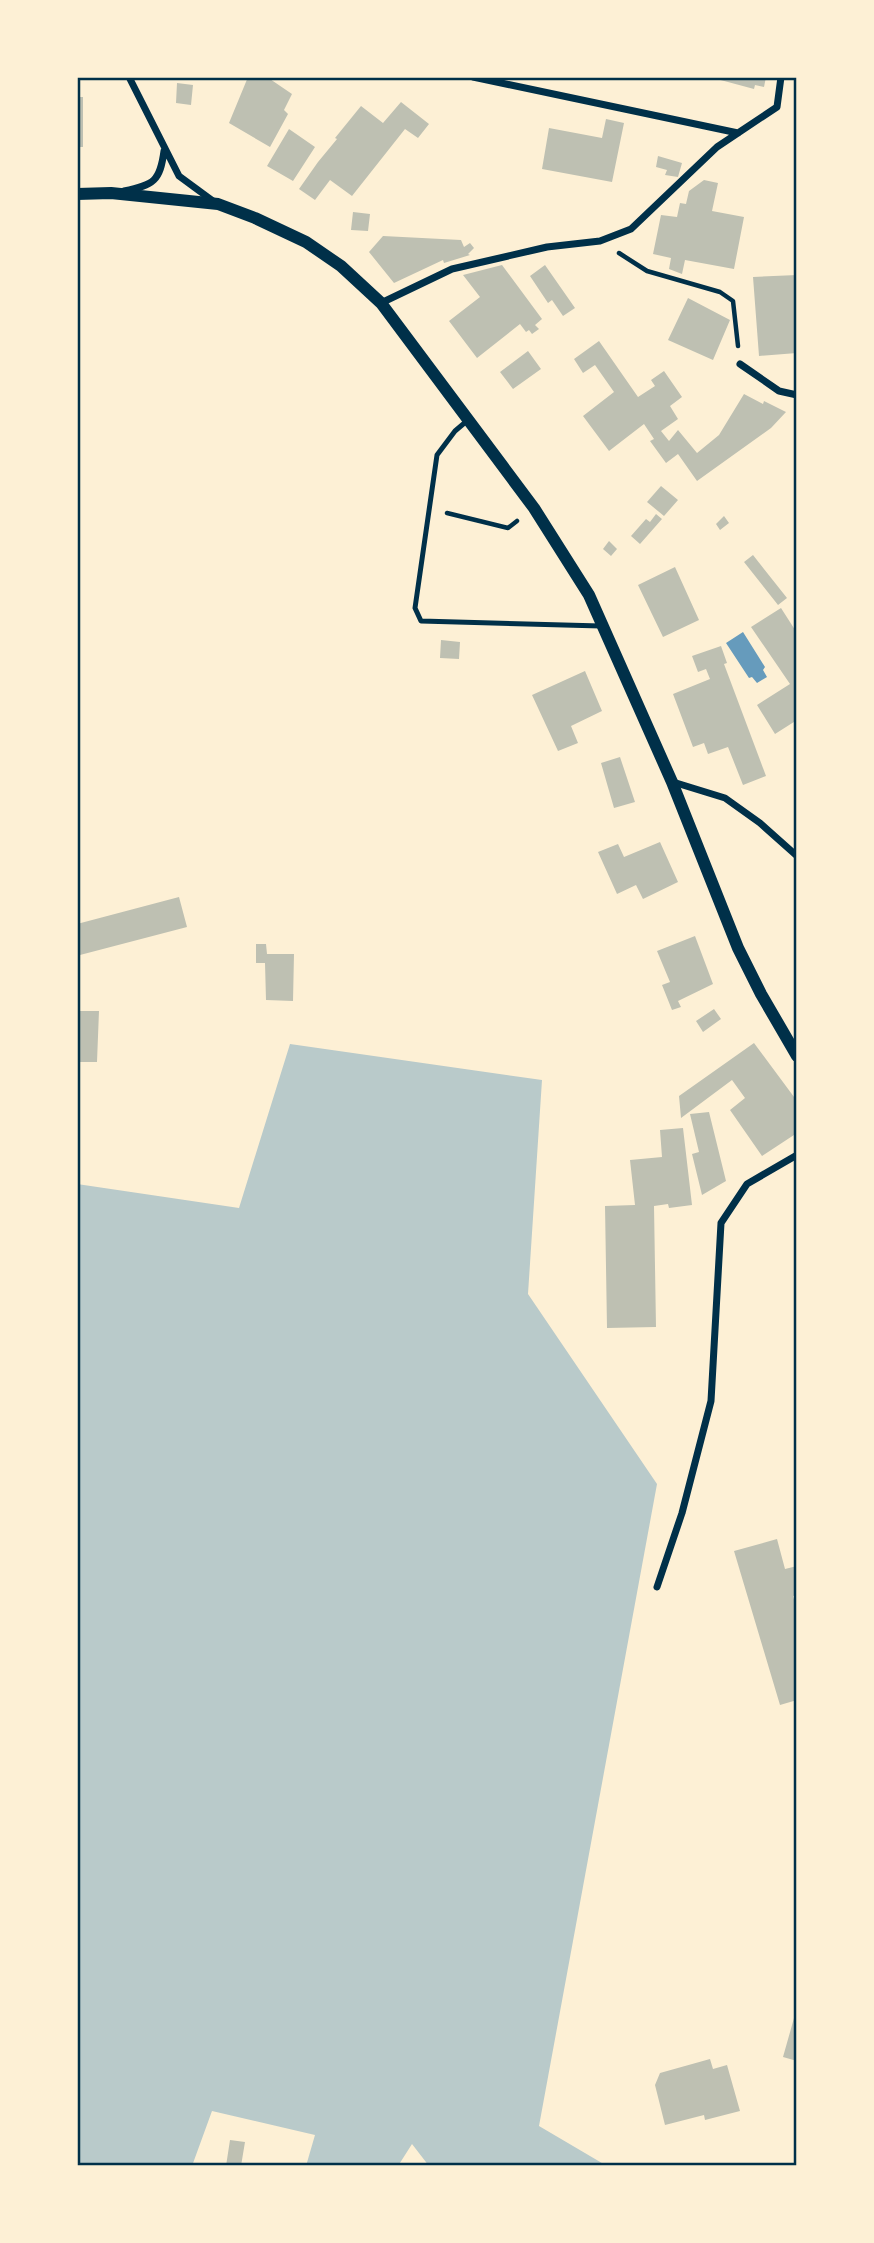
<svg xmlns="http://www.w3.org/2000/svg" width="874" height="2243" font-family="'DM Sans',sans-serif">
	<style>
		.green { fill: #b9caca }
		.water { fill: #669bbc }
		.building { fill: #bec0b2 }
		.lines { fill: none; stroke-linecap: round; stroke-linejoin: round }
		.path { stroke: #003049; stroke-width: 4.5 }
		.service { stroke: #003049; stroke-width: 5 }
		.minor { stroke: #003049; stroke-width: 7 }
		.tertiary { stroke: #003049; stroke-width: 12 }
		.neatline { fill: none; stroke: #003049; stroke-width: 2.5 }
	</style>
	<rect width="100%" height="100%" fill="#fdf0d5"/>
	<path class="green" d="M290,1044l252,36 -14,214 129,190 -118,642 68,40h-178l-17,-22 -14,22h-92l9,-31 -103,-24 -20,55h-115v-982l162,24z"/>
	<path class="water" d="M743,632l22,35 -2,3 4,7 -10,6 -5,-6 -3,1 -23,-35z"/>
	<path class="building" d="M248,77h19l25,17 -8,16 4,4 -18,33 -41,-24z
		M766,77l-2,10 -9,-2 -1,4 -41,-11z
		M77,78h3l-1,19h4v50h-6z
		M177,83l16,2 -2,20 -15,-2z
		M401,102l28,22 -11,14 -13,-9 -53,67 -22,-16 -15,20 -16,-11 19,-27 19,-23 -2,-1 26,-32 22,17z
		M606,119l18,4 -12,59 -70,-13 7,-41 53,10z
		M289,129l26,18 -22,34 -26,-15z
		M658,156l24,7 -4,14 -13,-2 2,-5 -11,-3z
		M704,180l14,3 -6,28 32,6 -10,52 -49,-9 -3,14 -13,-5 2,-11 -18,-4 8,-39 16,2 3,-14 6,1 3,-13z
		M353,212l17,2 -2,17 -17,-1z
		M383,236l78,4 3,7 6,-4 4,5 -6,6 2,1 -26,8 -1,-3 -49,23 -25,-31z
		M502,265l40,54 -7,6 4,4 -7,5 -3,-4 -3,2 -6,-8 -43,34 -28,-37 31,-24 -17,-22z
		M545,265l30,43 -12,8 -11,-16 -4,3 -18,-27z
		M797,275v78l-38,3 -6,-79z
		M688,298l42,22 -17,40 -45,-20z
		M599,341l39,56 17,-11 -4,-6 13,-9 18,26 -12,9 8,13 -17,12 8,10 9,-11 19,23 22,-18 25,-41 19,10 1,-3 22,11 -15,16 -74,53 -19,-27 -12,9 -16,-22 4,-2 -10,-15 -35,27 -26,-35 31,-24 -19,-27 -12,8 -9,-14z
		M528,351l13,18 -28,20 -13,-17z
		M661,486l17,14 -14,16 -17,-14z
		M656,514l6,5 -22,25 -9,-8 15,-17 4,3z
		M724,516l5,7 -9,7 -4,-6z
		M609,541l8,8 -6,7 -8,-7z
		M753,555l34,43 -9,7 -34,-43z
		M675,567l24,53 -36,17 -25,-52z
		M781,608l16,25v87l-22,14 -18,-29 33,-21 -39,-57z
		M441,640l19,2 -1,17 -19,-1z
		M721,646l6,17 -3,1 42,112 -23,9 -15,-38 -20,7 -4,-11 -11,4 -20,-53 37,-15 -4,-10 -8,3 -6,-16z
		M585,671l17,40 -31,15 7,17 -20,8 -26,-56z
		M620,757l15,45 -21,6 -13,-45z
		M660,842l18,40 -35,17 -7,-14 -19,9 -19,-42 20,-8 6,13z
		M179,897l8,30 -107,28 -3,-10v-21z
		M695,936l18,48 -35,17 3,6 -9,3 -10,-25 8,-3 -13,-31z
		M256,944h10l1,10h27l-1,47 -27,-1 -1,-37h-9z
		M714,1009l7,10 -18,13 -7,-11z
		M77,1011h22l-2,51h-20z
		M754,1043l43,58v32l-35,23 -32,-46 15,-12 -13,-18 -51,38 -2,-22z
		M709,1112l17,69 -24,14 -10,-41 7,-2 -9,-38z
		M683,1128l9,77 -23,3 -1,-4 -14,2 2,121 -49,1 -2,-122 30,-1 -5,-45 32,-3 -2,-27z
		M777,1539l8,30 12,-3v29l-4,1 4,14v90l-17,5 -46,-154z
		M794,2018l3,1v42l-14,-4z
		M710,2059l3,10 14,-4 13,46 -35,9 -1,-5 -39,10 -10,-40 5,-12z
		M230,2140l15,2 -4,24h-15z"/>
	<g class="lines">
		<path class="path" d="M619,253l28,18 73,21 13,9 5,45
			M447,513l61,15 9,-7"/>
		<path class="service" d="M468,420l-13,11 -18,24 -22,153 6,13 180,5"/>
		<path class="minor" d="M129,77l50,99 34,25
			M473,77l265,56
			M124,191c30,-6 36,-10 40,-40
			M381,303l71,-34 95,-22 53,-6 31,-12 86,-82 60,-40 4,-30
			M740,364l39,27 18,4
			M673,782l52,16 35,25 37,33
			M657,1587l25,-74 29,-112 10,-178 26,-39 50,-29"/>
		<path class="tertiary" d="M77,194l34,-1 107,11 37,14 51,24 35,24 40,37 153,205 55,87 83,187 66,166 23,46 36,62"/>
	</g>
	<rect width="874" height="2243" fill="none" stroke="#fdf0d5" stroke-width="158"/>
	<rect x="79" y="79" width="716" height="2085" class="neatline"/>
</svg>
